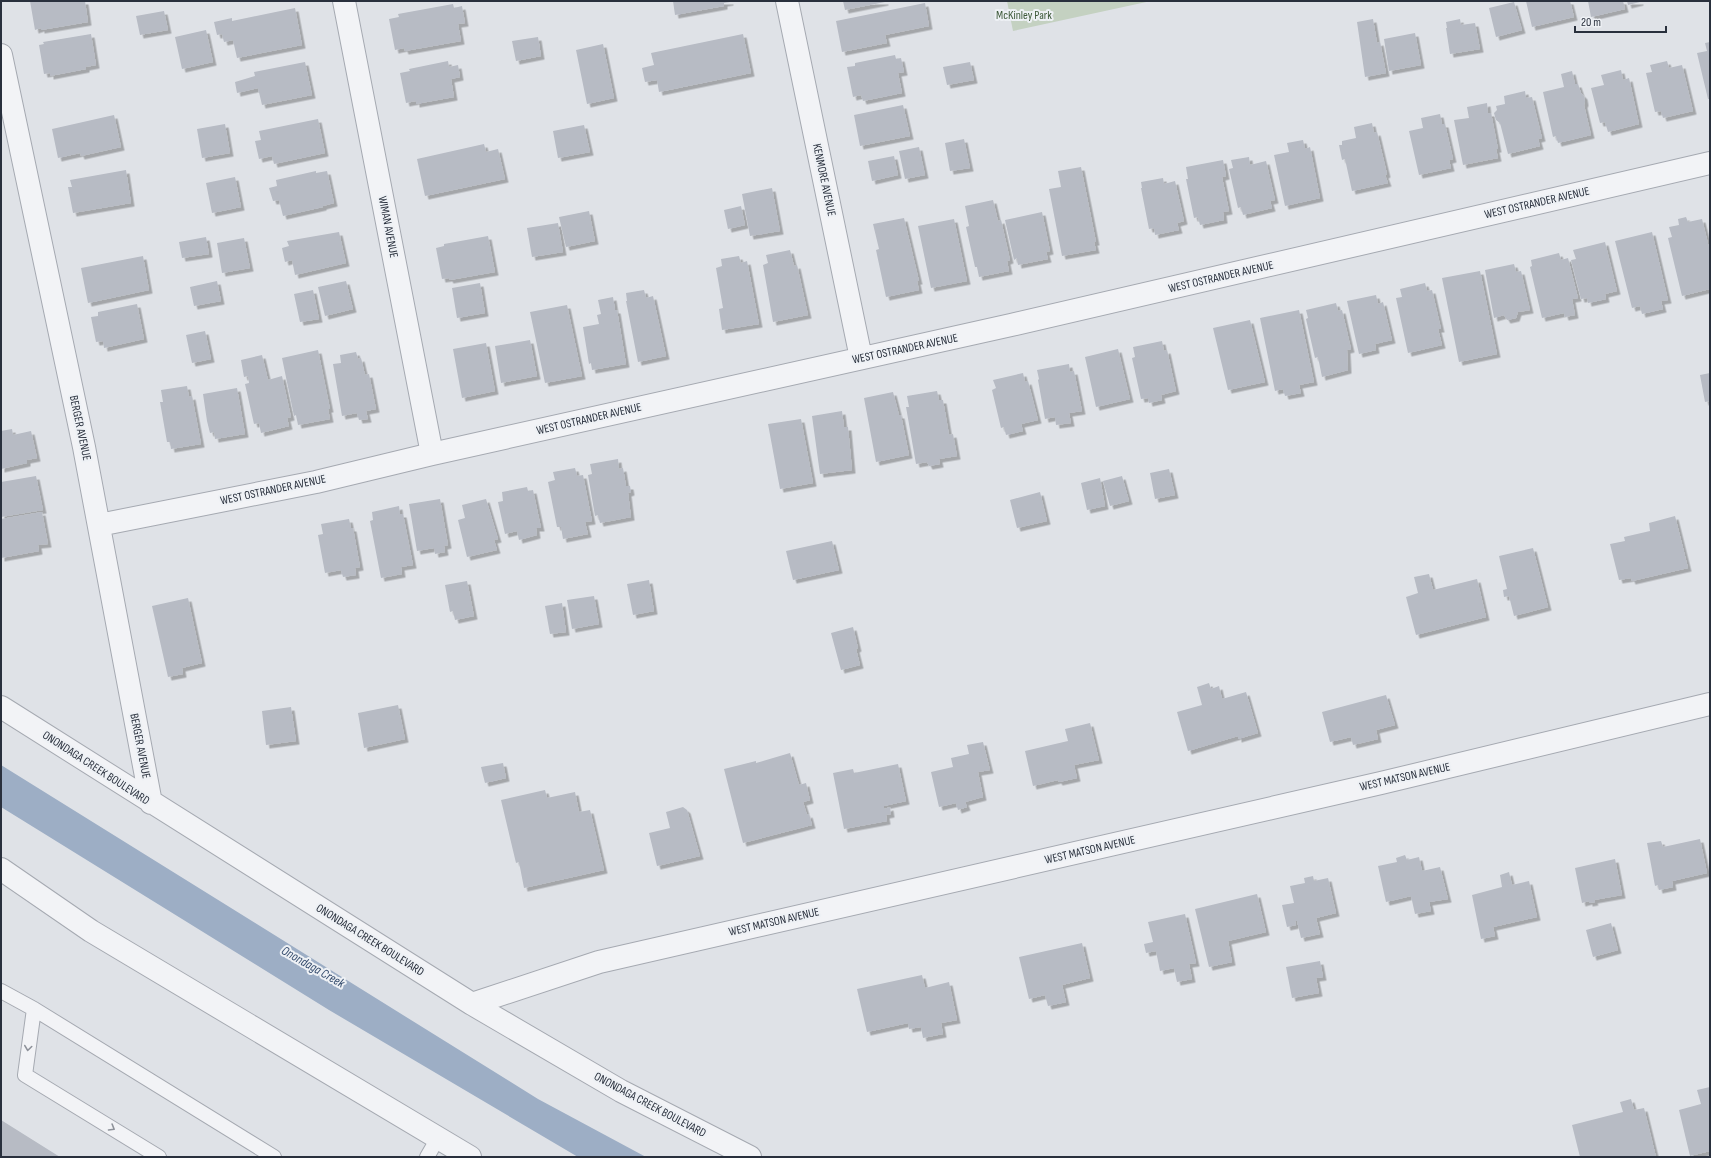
<svg xmlns="http://www.w3.org/2000/svg" width="1711" height="1158" font-family="'Sofia Sans Condensed',sans-serif">
	<style>
		.green { fill: #c4d1c1 }
		.water { fill: #9daec5 }
		.building { fill: #b7bbc4; filter: url(#shadow) }
		.lines { fill: none; stroke-linecap: round; stroke-linejoin: round }
		.service-casing { stroke: #a5a9b1; stroke-width: 16 }
		.minor-casing { stroke: #a5a9b1; stroke-width: 24 }
		.service { stroke: #f2f3f6; stroke-width: 14 }
		.minor { stroke: #f2f3f6; stroke-width: 22 }
		.oneway { stroke: #8e929a }
		.labels { text-anchor: middle; dominant-baseline: central; stroke-width: 4; stroke-linejoin: round; paint-order: stroke }
		.park-label { font-size: 12px; fill: #3c5838; stroke: #eef1f5 }
		.street-label { font-size: 12px; fill: #29303d; stroke: #eef1f5 }
		.water-label { font-size: 13px; font-style: italic; fill: #364d6e; stroke: #eef1f5 }
	</style>
	<defs>
		<filter id="shadow"><feDropShadow dx="3.5" dy="3.5" stdDeviation="0" flood-color="#0004"/></filter>
	</defs>
	<rect width="100%" height="100%" fill="#dfe2e7"/>
	<path class="green" d="M1007,1h144l-138,30z"/>
	<path class="water" d="M1,765l537,334 108,58h-68l-249,-147 -328,-203z"/>
	<path class="building" d="M30,1h55l3,21 -47,8v-2l-6,2z
		M673,1h57v1l-6,1v3l-49,9z
		M843,1h42v1l-40,8z
		M1526,1h44l4,16 -42,10z
		M1588,1h35l2,8 -34,8z
		M1627,1h13v1l-12,3z
		M1514,2l8,28 -26,7 -7,-29z
		M925,3l4,23 -44,9 2,8 -45,9 -6,-31z
		M453,4l1,4 8,-2 3,17 -7,1 3,17 -56,10 -1,-3 -9,2 -6,-31 10,-2 -1,-3z
		M295,8l7,37 -65,13 -4,-18 -9,2 -2,-8 -5,1 -3,-13 18,-4v3z
		M164,11l4,19 -28,5 -4,-19z
		M1373,19l4,24 3,-1 6,31 -21,4 -8,-55z
		M1460,19l1,6 14,-2 5,26 -30,5 -4,-26h1l-1,-6z
		M206,30l7,32 -31,7 -7,-32z
		M1415,33l6,32 -32,6 -5,-32z
		M91,34l5,31 -10,2v2l-36,7v-3l-6,1 -5,-29 5,-1 -1,-2z
		M743,34l8,39 -92,19 -2,-12 -12,2 -3,-14 12,-3 -3,-12z
		M538,37l3,19 -25,5 -4,-20z
		M1710,42v57h-2l-11,-46 10,-2 -2,-8z
		M603,44l11,54 -27,6 -11,-54z
		M895,55l1,4 5,-1 3,14 -6,1 4,20 -39,8 -2,-6 -8,2 -6,-30 8,-1v-3z
		M448,61l1,6 9,-2 2,12 -9,2 3,18 -38,7v-3l-10,2 -6,-30 10,-2 -1,-2z
		M1667,61l2,7 13,-3 11,46 -30,7 -2,-7 -6,1 -9,-39 6,-1 -2,-7z
		M305,62l7,33 -50,10 -4,-17 -21,5 -2,-11 20,-6 -1,-4z
		M970,62l4,18 -27,5 -4,-18z
		M1621,70l2,10 6,-2 10,46 -31,8 -3,-10 -5,1 -9,-35 13,-3 -3,-10z
		M1572,71l3,13h3l3,9 3,3 1,6 -1,3 7,30 -33,8 -2,-7 -3,1 -10,-45 21,-5 -3,-13z
		M1525,91l1,7 6,-1 10,41 -4,1 2,7 -32,8 -8,-31 -4,-3 -2,-7 3,-3 -1,-4 9,-2 -1,-8z
		M1487,103l1,10h3l7,36h-2l2,9 -35,7 -9,-45 15,-2 -2,-11z
		M903,105l7,31 -50,10 -6,-31z
		M1440,114l2,10h3l8,35 -4,1 2,8 -32,7 -10,-44 14,-3 -2,-10z
		M114,115l7,32 -40,9 -1,-3 -22,5 -6,-29z
		M318,119l7,34 -51,11 -2,-8 -13,3 -4,-18 6,-1 -2,-9z
		M1372,123l2,10 3,-1 10,42 -2,1 3,8 -36,8 -7,-32 -3,1 -3,-15h3v-4l14,-3 -2,-11z
		M225,124l5,29 -28,5 -5,-29z
		M584,125l6,27 -32,6 -5,-27z
		M964,139l6,29 -20,3 -5,-28z
		M1303,140l2,9 5,-2 10,51 -35,8 -11,-51 15,-3 -2,-9z
		M484,144l2,8 12,-3 7,30 -80,17 -8,-37z
		M919,147l6,28 -20,4 -6,-28z
		M894,156l4,19 -26,6 -4,-20z
		M1249,157l1,8 16,-4 9,39 -5,1 2,7 -29,7 -2,-8 -3,1 -9,-39 4,-1 -2,-8z
		M1223,160l3,16 -4,1 7,34 -6,1 1,8 -24,5 -2,-8 -4,1 -8,-39h2l-2,-12z
		M1081,167l15,75h-2l2,8 -34,6 -13,-67 12,-2 -3,-16z
		M126,170l5,33 -58,10 -5,-26h4l-2,-7z
		M316,171v2l11,-2 7,32 -11,3v1l-40,9 -4,-16 -6,1 -4,-13 8,-2 -1,-6z
		M235,177l6,30 -29,6 -6,-30z
		M1163,178l1,6 11,-3 9,40 -7,2 2,7 -24,5 -1,-7 -5,1 -8,-41h1l-1,-6z
		M772,188l8,43 -30,5 -8,-42z
		M993,200l5,21 3,-1 9,40 -3,1 2,10 -30,6 -2,-10h-2l-9,-40 3,-1 -4,-20z
		M741,206l4,19 -17,4 -4,-19z
		M589,211l6,30 -29,6 -7,-30z
		M1042,212l8,39 -4,1 2,7 -30,6 -1,-7 -3,2 -9,-40z
		M1686,217l2,5 14,-3 8,33v37l-28,7 -14,-58 4,-1 -3,-10 10,-2 -1,-6z
		M904,218l15,63h-2l2,9 -33,7 -10,-47 3,-1 -6,-25z
		M954,219l13,62 -36,7 -13,-62z
		M558,223l5,29 -31,5 -5,-29z
		M339,232l7,31 -51,12 -3,-15 -7,2 -3,-14 7,-2 -2,-5z
		M1652,232l16,68 -7,1 2,8 -21,5 -2,-8 -8,2 -17,-67z
		M488,236l7,36 -45,8 -1,-2 -7,1 -6,-31 8,-2v-2z
		M206,237l3,17 -27,4 -3,-16z
		M244,238l6,30 -28,5 -5,-30z
		M1605,242l12,49 -12,3 1,5 -18,4 -1,-5 -6,1 -10,-39 5,-1 -3,-9z
		M790,250l4,16 3,-1 11,50 -35,7 -10,-57 5,-2 -2,-8z
		M1559,253l2,7 7,-2 10,40 -6,1 3,16 -10,2 -1,-4 -22,5 -12,-51 2,-1 -1,-6z
		M143,256l6,34 -61,13 -7,-35z
		M739,256l2,7 6,-2 12,63 -37,6 -3,-21 4,-1 -7,-40 6,-2 -1,-7z
		M1514,264l2,8 5,-1 9,39 -12,2 -2,6 -9,2 -3,-5 -10,3 -9,-48z
		M1480,271l17,83 -38,8 -17,-84z
		M217,281l4,20 -27,5 -4,-19z
		M346,281l7,28 -28,7 -7,-29z
		M480,283l5,30 -28,5 -5,-30z
		M1425,283l2,8 5,-1 9,39h-3l4,16 -34,8 -12,-55 6,-1 -2,-8z
		M313,290l6,29 -19,3 -6,-28z
		M644,290l2,8 7,-2 13,60 -28,6 -12,-61h1l-1,-8z
		M1376,295l2,9 5,-2 9,38 -17,4 1,6 -17,4 -12,-53z
		M613,297l2,13h2l9,54 -34,6 -1,-7 -2,1 -6,-37 16,-3 -2,-9 4,-1 -3,-14z
		M1336,303l2,8 4,-1 9,39 -4,1 1,20 -26,7 -4,-20 -3,1 -9,-39 2,-1 -2,-8z
		M137,304l7,35 -40,9 -1,-7 -7,1 -5,-25 7,-1v-4z
		M567,305l15,71 -37,7 -15,-71z
		M1299,310l15,72 -15,3 2,8 -16,3 -2,-7 -8,2 -15,-73z
		M1250,320l15,62 -37,8 -15,-62z
		M205,331l6,28 -19,4 -6,-28z
		M530,340l7,36 -36,7 -6,-37z
		M1162,341l2,10 3,-1 9,41 -15,4 1,5 -13,3 -1,-5 -7,1 -9,-41 3,-1 -2,-10z
		M486,343l9,48 -33,7 -9,-49z
		M1118,349l12,50 -34,8 -11,-50z
		M318,350l12,59h-2l2,10 -32,6 -2,-10 -2,1 -12,-58z
		M356,352l2,7 3,-1 4,17 4,-1 7,35 -10,2 2,8 -9,1 -2,-7 -15,3 -9,-52 8,-1 -1,-8z
		M262,355l6,25 14,-4 9,41 -4,1 2,8 -28,7 -2,-10 -5,1 -9,-40 4,-1 -1,-7 -4,1 -3,-17z
		M1069,364l1,8 4,-1 8,40 -13,2 2,10 -15,2 -1,-8 -10,2 -7,-39 1,-1 -2,-9z
		M1023,373l2,9 3,-1 10,39 -17,4 2,7 -17,4 -2,-8 -3,1 -9,-38 4,-2 -3,-8z
		M1710,373v28l-5,1 -5,-27z
		M187,386l2,11 3,-1 9,48 -30,5 -1,-7h-3l-7,-40h3l-2,-12z
		M237,388l8,46 -30,5 -1,-7 -4,1 -3,-12 -4,-27z
		M937,391l2,9h4l6,35 4,-1 4,22 -18,3 1,5 -11,2 -2,-4 -11,2 -10,-57h3l-2,-11z
		M893,392l6,23h2l8,40 -33,7 -12,-64z
		M842,411l2,16h4l4,43 -32,4 -8,-58z
		M801,419l12,64 -33,6 -12,-65z
		M12,429l1,6 18,-4 6,27 -10,2v3l-26,6v-38z
		M618,459l1,10 4,-1 3,18h4l1,6 -3,1 3,24 -31,6 -2,-8 -3,1 -7,-41 4,-1 -2,-10z
		M575,468l2,8 6,-1 9,46 -7,1 3,12 -25,5 -2,-12h-4l-9,-45 7,-2 -2,-8z
		M1169,469l6,26 -20,4 -5,-26z
		M36,476l7,34 -42,7v-35z
		M1122,476l7,25 -19,5 -7,-25z
		M1100,478l5,28 -18,4 -6,-27z
		M527,487l1,4 5,-1 8,38h-5l1,7 -18,5 -2,-9 -12,3 -7,-32 5,-1 -1,-9z
		M1040,492l7,29 -30,7 -7,-28z
		M440,499l8,46 -4,1 1,6 -10,2 -1,-6 -17,3 -8,-47z
		M486,499l12,40 -4,1 3,10 -30,7 -9,-37 7,-2 -3,-13z
		M399,506l1,8h3l10,51 -12,2 1,7 -21,4 -11,-57 3,-1 -1,-8z
		M42,512l6,32 -10,1 1,6 -38,7v-39z
		M1675,516l13,52 -56,13 -1,-3 -12,2 -9,-36 15,-3 -1,-4 26,-6 -1,-8z
		M349,519l2,9h2l7,39 -5,1 1,7 -13,2 -2,-7 -16,3 -7,-38 5,-1 -2,-10z
		M832,541l7,29 -46,10 -7,-29z
		M1533,548l15,59 -34,9 -5,-20 -5,1 -1,-7 4,-1 -8,-33z
		M1429,574l4,16 44,-11 9,38 -70,18 -10,-38 12,-4 -4,-16z
		M649,580l5,31 -21,4 -6,-31z
		M467,581l7,35 -19,4 -2,-9 -3,1 -5,-27z
		M594,596l5,28 -27,5 -5,-29z
		M188,598l14,65 -20,5 1,6 -15,3 -16,-71z
		M562,603l4,29 -16,2 -5,-28z
		M853,627l5,21 -2,1 4,16 -19,5 -10,-37z
		M1209,683l2,6 8,-3 3,13 24,-7 12,41 -20,6v-3l-50,15 -11,-39 25,-7 -5,-18z
		M1386,695l9,30 -19,5 2,9 -25,6 -2,-8 -21,5 -8,-30z
		M398,705l7,34 -41,9 -6,-35z
		M291,707l5,34 -30,4 -4,-34z
		M1090,723l9,37 -25,5 3,13 -18,4 -1,-2 -25,6 -8,-35 43,-10 -3,-12z
		M983,742l7,28 -12,2 5,25 -18,5 2,5 -9,3 -2,-7 -17,4 -8,-35 22,-5 -2,-9 18,-4 -2,-9z
		M790,753l9,32 7,-2 4,17 -7,2 4,13 2,-1 3,11 -69,18 -19,-74 32,-8v2z
		M503,763l3,15 -21,5 -4,-16z
		M898,764l8,37 -22,5v3l6,-2 1,7 -5,1 1,6 -43,8 -11,-56 20,-4 1,4z
		M545,790l2,8 28,-6 4,20 11,-2 14,60 -80,18 -5,-26 -3,1 -15,-63z
		M683,807l4,3 13,46 -43,10 -8,-33 21,-5 -4,-16z
		M1700,839l7,34 -35,8 1,6 -14,3 -1,-5 -3,1 -8,-43 14,-2 2,6z
		M1405,855l2,5 12,-3 3,14 18,-4 8,32 -19,3 2,9 -16,3 -4,-18 -25,6 -8,-36 19,-4 -1,-4z
		M1615,859l7,36 -28,5 1,2 -6,1v-2l-7,2 -7,-35z
		M1509,872l3,13 17,-4 8,36 -44,10 2,9 -14,3 -9,-44 30,-8 -2,-12z
		M1313,876l1,5 14,-3 8,35 -20,5 4,16 -19,4 -4,-17h-2l1,4 -9,2 -5,-22 12,-2 -4,-17 15,-3 -1,-5z
		M1257,894l9,38 -38,9 4,21 -23,5 -14,-58z
		M1185,914l11,49 -7,1 3,15 -15,3 -3,-14 -14,3 -4,-20 -10,2 -2,-9 9,-2 -5,-20z
		M1611,923l7,27 -25,7 -7,-27z
		M1082,943l8,35 -28,7 4,17 -18,4 -3,-11 -16,4 -10,-42z
		M1320,961l3,16 -7,1 3,15 -27,5 -6,-31z
		M922,975l3,13 24,-6 8,38 -16,3 2,11 -20,4 -2,-11 -12,2 -1,-6 -41,9 -10,-43z
		M1710,1087v64l-20,5 -11,-46 22,-6 -4,-14z
		M1631,1099l3,11 10,-2 12,49h-76l-8,-32 51,-13 -3,-10z
		M1,1120l59,37h-59z"/>
	<g class="lines">
		<defs>
			<path id="service" d="M1,991l33,18 240,148
				M34,1009l-9,66 134,82
				M427,1157l11,-19"/>
			<path id="minor" d="M344,1l88,453
				M787,1l74,357
				M1,55l83,392 67,356
				M99,525l217,-43 116,-28 579,-129 699,-162
				M1,707l471,297 149,87 129,66
				M1,869l90,62 379,226
				M472,1004l127,-42 782,-179 329,-79"/>
		</defs>
		<use href="#service" class="service-casing"/>
		<use href="#minor" class="minor-casing"/>
		<use href="#service" class="service"/>
		<use href="#minor" class="minor"/>
	</g>
	<defs><path id="oneway-chevron" d="M-2-3.5L2.5 0L-2 3.5" fill="none" stroke-width="1.6" stroke-linecap="round" stroke-linejoin="round"/></defs>
	<g class="oneway">
		<use href="#oneway-chevron" transform="translate(28 1048) rotate(98)"/>
		<use href="#oneway-chevron" transform="translate(112 1128) rotate(31)"/>
	</g>
	<g class="labels">
		<g class="park-label">
			<text x="1024" y="15">McKinley Park</text>
		</g>
		<g class="street-label">
			<text transform="translate(824 180) rotate(78)">KENMORE AVENUE</text>
			<text transform="translate(1537 203) rotate(-13)">WEST OSTRANDER AVENUE</text>
			<text transform="translate(388 227) rotate(79)">WIMAN AVENUE</text>
			<text transform="translate(1221 277) rotate(-13)">WEST OSTRANDER AVENUE</text>
			<text transform="translate(905 349) rotate(-12)">WEST OSTRANDER AVENUE</text>
			<text transform="translate(589 419) rotate(-13)">WEST OSTRANDER AVENUE</text>
			<text transform="translate(80 428) rotate(78)">BERGER AVENUE</text>
			<text transform="translate(273 490) rotate(-12)">WEST OSTRANDER AVENUE</text>
			<text transform="translate(140 746) rotate(79)">BERGER AVENUE</text>
			<text transform="translate(96 768) rotate(33)">ONONDAGA CREEK BOULEVARD</text>
			<text transform="translate(1405 777) rotate(-13)">WEST MATSON AVENUE</text>
			<text transform="translate(1090 850) rotate(-13)">WEST MATSON AVENUE</text>
			<text transform="translate(774 922) rotate(-13)">WEST MATSON AVENUE</text>
			<text transform="translate(370 940) rotate(32)">ONONDAGA CREEK BOULEVARD</text>
			<text transform="translate(650 1105) rotate(28)">ONONDAGA CREEK BOULEVARD</text>
		</g>
		<g class="water-label">
			<text transform="translate(313 967) rotate(30)">Onondaga Creek</text>
		</g>
	</g>
	<rect width="1711" height="1158" fill="none" stroke="#29303d" stroke-width="4"/>
	<path d="M1575 26v6h91v-6" fill="none" stroke="#29303d" stroke-width="2"/>
	<text x="1581" y="26" font-size="12" fill="#29303d" stroke="#eef1f5" stroke-width="3" paint-order="stroke">20 m</text>
</svg>
